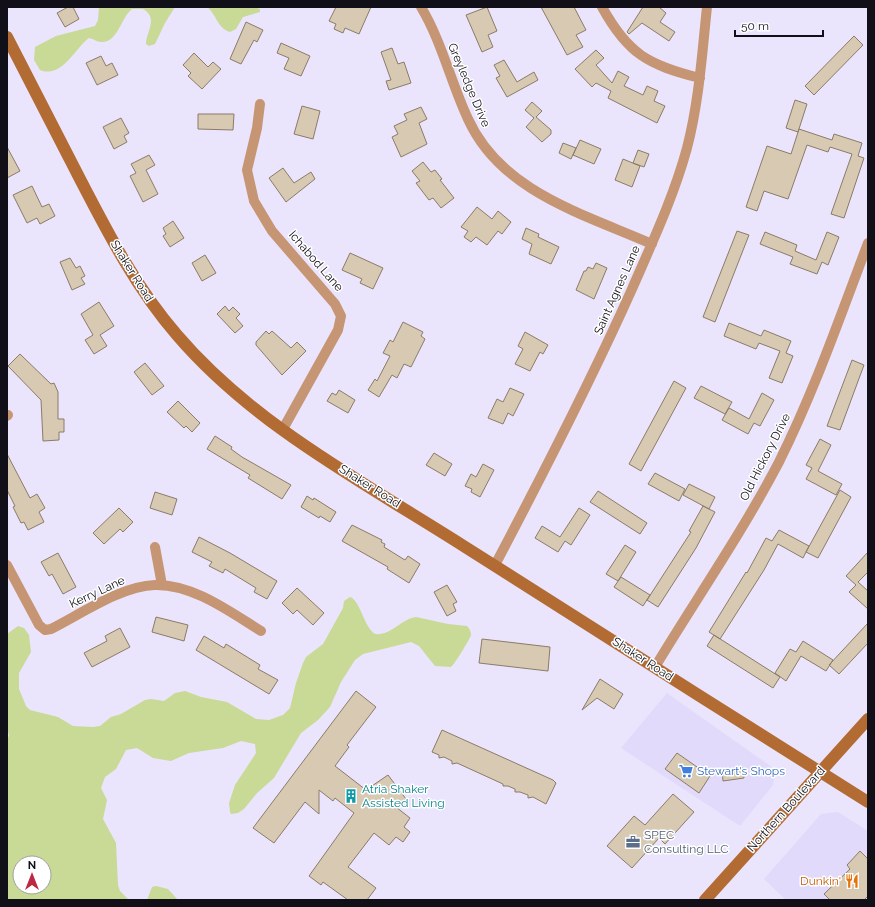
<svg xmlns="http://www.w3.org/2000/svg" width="875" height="907" font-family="Raleway,sans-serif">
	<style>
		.built { fill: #e2dafb }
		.green { fill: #c8da95; fill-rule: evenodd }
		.building { fill: #d8c9b2; stroke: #8a7c68 }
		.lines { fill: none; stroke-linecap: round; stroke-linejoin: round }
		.minor { stroke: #c69573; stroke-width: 10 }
		.secondary { stroke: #b26b33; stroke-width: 12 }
		.labels { text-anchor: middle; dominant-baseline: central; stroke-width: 3; stroke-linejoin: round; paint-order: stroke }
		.street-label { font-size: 12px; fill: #110f17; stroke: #fff }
		.shop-label { font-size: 12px; fill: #366cbe; stroke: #fff; text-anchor: start }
		.culture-label { font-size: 12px; fill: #0d838f; stroke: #fff; text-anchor: start }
		.service-label { font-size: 12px; fill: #4e5e75; stroke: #fff; text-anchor: start }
		.food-label { font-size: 12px; fill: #c56008; stroke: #fff; text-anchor: end }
	</style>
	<rect width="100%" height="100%" fill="#eae4fd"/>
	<path class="built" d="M667,693l109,77 -3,15 -33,41 -119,-78z
		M838,812l30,19v69h-82l-22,-21 57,-65z"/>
	<path class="green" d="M99,7h76l-10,16 -10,21 -6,2 -3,-2c0,-12 13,-26 -3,-35h-11c-11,8 -14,34 -31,33 -4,0 -7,-3 -12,-4 -14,10 -27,41 -49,32l-6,-10 1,-13 21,-11 39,-10 3,-6z
		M207,7h48l5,2v3l-17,5 -7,12 -6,3c-13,-4 -13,-17 -23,-25z
		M350,597c10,3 14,30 25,37 16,2 26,-15 41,-17l32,7 19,2c2,2 4,5 4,9 -1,4 -17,30 -20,32l-16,-1 -16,-20 -8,-4 -48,12 -8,6 -14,22 -11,25 -12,13 -17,13 -27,45 -17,15 -13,16 -6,4 -7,1 -1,-2 -1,-9 6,-18 21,-32 -1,-9 -14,-3 -18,7 -34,5 -18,8 -18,-3 -16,-10 -11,2 -10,19 -11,8 -4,11 6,12 -4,19 13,24 2,42 2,6 9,9h-122v-159l2,-6 -2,-6v-95l11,-8 6,2 5,7 2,17 -12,21v16l7,17 4,4 28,7 15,9 20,1 7,-1 11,-9 10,-3 24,-14 6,-1 13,2 11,-8 10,-2 16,6 26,5 29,17 13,1 14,-5 7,-7 6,-25 7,-20 3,-6 17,-13 20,-36 1,-7zM20,863h24v24h-24z
		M156,886l12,3 10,11h-31l5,-13z"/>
	<path class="building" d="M68,7h5l6,12 -14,8 -8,-14z
		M336,7h35l-12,27 -14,-6 -2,5 -9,-4 2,-5 -7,-3z
		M487,7l10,24 -9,4 5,12 -11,5 -16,-37z
		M541,7h33l12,23 -10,5 7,12 -16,8z
		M643,7h16l7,6 -6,9 15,10 -6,9 -27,-18 -13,11 -2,-2z
		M246,22l17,8 -6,12 -3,-2 -13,24 -11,-5z
		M854,36l9,9 -49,50 -9,-9z
		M281,43l29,13 -9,20 -17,-7 5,-11 -12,-5z
		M392,48l6,16 6,-2 7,21 -22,7 -3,-9 5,-1 -10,-28z
		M596,50l8,8 -8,7 16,18 6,-12 11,6 -5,9 19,9 4,-9 11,5 -4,10 11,5 -8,17 -49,-25 3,-7 -15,-8 -4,4 -17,-18z
		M194,53l14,14 5,-5 8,7 -19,20 -14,-13 3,-3 -8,-8z
		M101,56l5,10 6,-3 6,12 -21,10 -11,-22z
		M504,60l13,22 17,-10 4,8 -31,17 -11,-19 4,-2 -6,-11z
		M795,100l12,4 -9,28 -12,-4z
		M532,102l10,9 -6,6 15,13v4l-9,8 -16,-15 8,-9 -9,-8z
		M302,106l18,5 -7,28 -19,-5z
		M421,107l6,12 -8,4 8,21 -26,13 -9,-20 6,-3 -4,-8 13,-6 -3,-6z
		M198,114h36l-1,16 -35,-1z
		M121,118l8,15 -5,3 3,6 -13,7 -11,-22z
		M799,129l33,11 2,-6 28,9 -4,13 6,2 -20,60 -13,-4 21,-60 -22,-7 -2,5 -21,-7 -19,54 -24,-8 -7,20 -11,-4 21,-61 24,8z
		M580,140l21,9 -7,15 -21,-9z
		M563,143l13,5 -5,11 -12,-6z
		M7,147l13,24 -13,7z
		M638,150l11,4 -5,13 -11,-4z
		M149,155l6,10 -9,5 12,24 -15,8 -13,-26 6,-3 -5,-9z
		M623,159l17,7 -8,21 -17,-7z
		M423,162l8,10 4,-2 7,9 -2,1 14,18 -13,10 -8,-10 -4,2 -13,-17 4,-2 -8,-10z
		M283,168l11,15 17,-11 4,7 -29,23 -17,-24z
		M32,186l10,21 7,-3 6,12 -15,8 -3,-6 -10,5 -14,-28z
		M477,207l15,12 6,-8 13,11 -9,12 -4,-3 -11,14 -11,-8 -5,5 -7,-5 4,-6 -7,-4z
		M173,221l11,17 -14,9 -7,-11 3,-2 -3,-6z
		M526,228l13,6 -1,3 21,10 -8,17 -22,-10 3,-10 -10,-5z
		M737,231l12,4 -34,87 -12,-5z
		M765,232l32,13 -2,6 21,9 11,-28 12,5 -11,28 -6,-3 -5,12 -27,-10 3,-7 -33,-13z
		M350,253l33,15 -10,21 -13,-6 2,-4 -20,-9z
		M205,255l11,18 -14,8 -10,-18z
		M70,258l6,10 4,-2 5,10 -4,2 4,6 -13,6 -12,-28z
		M596,263l11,5 -13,31 -18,-9 8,-19h2l2,-4 5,2z
		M99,302l15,24 -14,9 7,11 -13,8 -9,-14 8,-5 -12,-21z
		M225,306l4,5 4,-4 7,7 -4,4 7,8 -8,7 -18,-19z
		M403,322l20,10 -2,4 4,3 -14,28 -7,-3 -7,14 -5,-3 -13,22 -11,-7 7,-11 2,2 13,-25 -7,-3 7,-13 3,2z
		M729,323l32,13 3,-6 27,11 -5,12 7,3 -11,27 -13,-5 11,-27 -21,-8 -3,6 -32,-13z
		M266,331l3,3 3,-3 19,17 6,-6 9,9 -24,24 -26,-30v-3z
		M525,332l23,13 -5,9 -3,-2 -10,19 -15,-7 8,-15 -5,-3z
		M20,354l31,30 3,-1 4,9v27h6v13h-5v8l-16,1 -2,-41 -33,-34z
		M852,360l12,5 -24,65 -13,-4z
		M145,363l19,23 -12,9 -18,-23z
		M674,381l12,7 -45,83 -12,-7z
		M701,386l31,16 -7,12 -31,-16z
		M510,388l14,6 -11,22 -5,-3 -5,11 -15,-6 9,-19 6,3z
		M339,390l16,10 -7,13 -21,-12 5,-8 4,2z
		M762,393l12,7 -14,26 -6,-3 -6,11 -26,-14 7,-12 20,11z
		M178,401l22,22 -8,9 -6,-6 -2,2 -17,-16z
		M215,436l17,11 -1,2 11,8 49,28 -9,14 -34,-21 2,-3 -43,-26z
		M820,439l11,6 -13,26 24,13 -6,11 -30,-16 6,-11 -6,-3z
		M434,453l18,11 -7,12 -19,-11z
		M7,454l23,44 7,-4 8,14 -6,4 5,10 -16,8 -4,-8 -3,1 -8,-16 2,-1 -8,-16z
		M483,464l11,6 -14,27 -9,-5 1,-3 -7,-3 6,-12 5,3z
		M655,473l30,16 -6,12 -31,-17z
		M689,484l26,13 -6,12 -26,-14z
		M840,490l11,7 -33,61 -12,-6z
		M598,491l49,32 -7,11 -50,-32z
		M155,492l22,7 -5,16 -22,-7z
		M307,496l6,4 1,-2 22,14 -6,10 -10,-6 -1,2 -18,-11z
		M703,506l12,6 -19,36 -38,59 -11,-7 44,-68 -2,-1z
		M119,508l14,14 -10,10 -3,-3 -16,15 -11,-11z
		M579,508l11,7 -19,30 -6,-4 -7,11 -23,-14 7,-12 18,11z
		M352,525l30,15 -1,2 4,2 -1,3 21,13 3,-4 12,8 -11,19 -22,-14 1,-2 -46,-26z
		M779,530l30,16 -6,12 -25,-14 -14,26 -44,69 -11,-7 37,-60 1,1 19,-35 6,3z
		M199,537l31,16 47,28 -10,18 -13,-7 2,-4 -31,-19 -2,4 -14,-7 3,-4 -20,-10z
		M625,545l11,7 -18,29 -12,-7z
		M868,552v20l-10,10 10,9v18l-19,-17 7,-7 -10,-9z
		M58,553l18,34 -13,7 -11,-20 -3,2 -8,-14z
		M621,577l29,18 -7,11 -29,-19z
		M447,585l10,17 -4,2 3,7 -9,5 -13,-24z
		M297,588l27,25 -11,12 -16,-15 -4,4 -11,-11z
		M156,617l32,8 -4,16 -32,-9z
		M868,623v20l-29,31 -10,-9z
		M120,628l10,19 -38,20 -8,-14 23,-12 -2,-5z
		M714,635l66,42 -7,11 -66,-42z
		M204,636l20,12 2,-4 34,21 -2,4 20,11 -9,14 -73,-44z
		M482,639l68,8 -2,24 -69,-8z
		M803,641l30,19 -7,11 -25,-15 -15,25 -11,-8 15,-24 6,3z
		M600,679l23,15 -9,15 -17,-11 -15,12z
		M356,691l20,16 -29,38 2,2 -14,19 31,24 22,-15 18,24 -10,8 14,11 -6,9 6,5 -7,10 -7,-5 -7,8 -15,-12 -26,34 28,21 -9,12h-19l-25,-18 -2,3 -12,-9 45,-63 -19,-15 -2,3 -14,-11v24l-14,-12 -31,41 -21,-15z
		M442,730l111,50 3,3 -10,21 -13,-7 -5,1v-3l-8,-3h-5v-3l-7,-3h-5v-2l-46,-21 -5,1v-3l-8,-4 -5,1v-3l-7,-3z
		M677,753l33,23 -11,17 -34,-24z
		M743,768l1,10 -21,3 -1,-10z
		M673,794l21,18 -29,32 -6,-6 -27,30 -25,-22 27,-30 11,9z
		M860,851l8,8v37l-4,4h-34l-6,-6 26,-25 -3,-4z"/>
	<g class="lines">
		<path class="minor" d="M421,7c21,35 30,76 47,112 33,73 116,95 184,125
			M602,7c26,47 46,58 98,71
			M260,104l-3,24 -10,42 7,31 18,30 63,73 6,12 -3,14 -55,99
			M7,416l1,-1
			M155,547l7,38
			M7,565l32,60 6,5 6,-1c30,-15 70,-43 104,-44 38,-1 75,27 106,46
			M495,565c48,-91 95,-182 137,-276 20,-46 42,-93 55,-141 12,-46 15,-94 20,-141
			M655,667c41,-68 87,-134 124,-205 35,-70 61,-145 89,-219"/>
		<path class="secondary" d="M7,37c24,47 49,95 73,142 28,54 56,109 97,156 77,90 186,147 285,210 136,86 270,172 406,257
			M705,900l163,-181"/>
	</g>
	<defs>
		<symbol id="supermarket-bare" viewBox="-9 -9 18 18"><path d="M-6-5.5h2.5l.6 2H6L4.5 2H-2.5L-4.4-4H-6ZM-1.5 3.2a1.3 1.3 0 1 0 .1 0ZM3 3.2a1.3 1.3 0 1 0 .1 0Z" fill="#3f7fe0" stroke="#fff" stroke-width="2.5" paint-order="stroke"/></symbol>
		<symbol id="building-bare" viewBox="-9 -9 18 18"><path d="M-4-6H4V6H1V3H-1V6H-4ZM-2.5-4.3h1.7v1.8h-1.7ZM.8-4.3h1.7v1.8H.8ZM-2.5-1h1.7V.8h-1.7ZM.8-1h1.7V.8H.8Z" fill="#0f9aa8" stroke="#fff" stroke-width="2.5" paint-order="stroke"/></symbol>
		<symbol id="office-bare" viewBox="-9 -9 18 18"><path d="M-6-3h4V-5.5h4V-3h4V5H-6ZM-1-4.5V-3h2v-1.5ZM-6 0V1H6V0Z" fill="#5c6f8a" stroke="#fff" stroke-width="2.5" paint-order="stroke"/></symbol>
		<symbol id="restaurant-bare" viewBox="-9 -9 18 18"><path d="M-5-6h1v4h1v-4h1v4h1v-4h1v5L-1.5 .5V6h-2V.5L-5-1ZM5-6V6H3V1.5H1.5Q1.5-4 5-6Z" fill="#e8710a" stroke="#fff" stroke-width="2.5" paint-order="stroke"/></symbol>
	</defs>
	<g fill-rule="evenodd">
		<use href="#supermarket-bare" x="676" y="761" width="20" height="20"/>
		<use href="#building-bare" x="341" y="786" width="20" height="20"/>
		<use href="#office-bare" x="623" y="832" width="20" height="20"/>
		<use href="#restaurant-bare" x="842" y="871" width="20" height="20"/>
	</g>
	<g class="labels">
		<g class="street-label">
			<text transform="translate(469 85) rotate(67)">Greyledge Drive</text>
			<text transform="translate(316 261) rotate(49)">Ichabod Lane</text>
			<text transform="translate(132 271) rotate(58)">Shaker Road</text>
			<text transform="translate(617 290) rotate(-66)">Saint Agnes Lane</text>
			<text transform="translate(765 457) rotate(-63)">Old Hickory Drive</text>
			<text transform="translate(370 486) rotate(32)">Shaker Road</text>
			<text transform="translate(97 592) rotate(-25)">Kerry Lane</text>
			<text transform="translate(643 659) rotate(33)">Shaker Road</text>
			<text transform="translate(786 809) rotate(-48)">Northern Boulevard</text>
		</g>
		<g class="shop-label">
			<text x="697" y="771">Stewart's Shops</text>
		</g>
		<g class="culture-label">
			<text x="362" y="789">Atria Shaker<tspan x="362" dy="14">Assisted Living</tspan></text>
		</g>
		<g class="service-label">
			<text x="644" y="835">SPEC<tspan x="644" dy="14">Consulting LLC</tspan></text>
		</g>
		<g class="food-label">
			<text x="841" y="881">Dunkin'</text>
		</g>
	</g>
	<rect width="875" height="907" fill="none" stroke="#110f17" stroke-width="16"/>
	<g transform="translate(32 875)"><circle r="19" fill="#ffffff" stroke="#a09fa2"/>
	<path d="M0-3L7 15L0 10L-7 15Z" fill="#bc2a42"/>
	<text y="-6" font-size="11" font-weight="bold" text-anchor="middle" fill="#110f17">N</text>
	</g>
	<path d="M735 30v6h88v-6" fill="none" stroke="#110f17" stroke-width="2"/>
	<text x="741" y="30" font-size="12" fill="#110f17" stroke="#ffffff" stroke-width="3" paint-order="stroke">50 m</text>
</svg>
